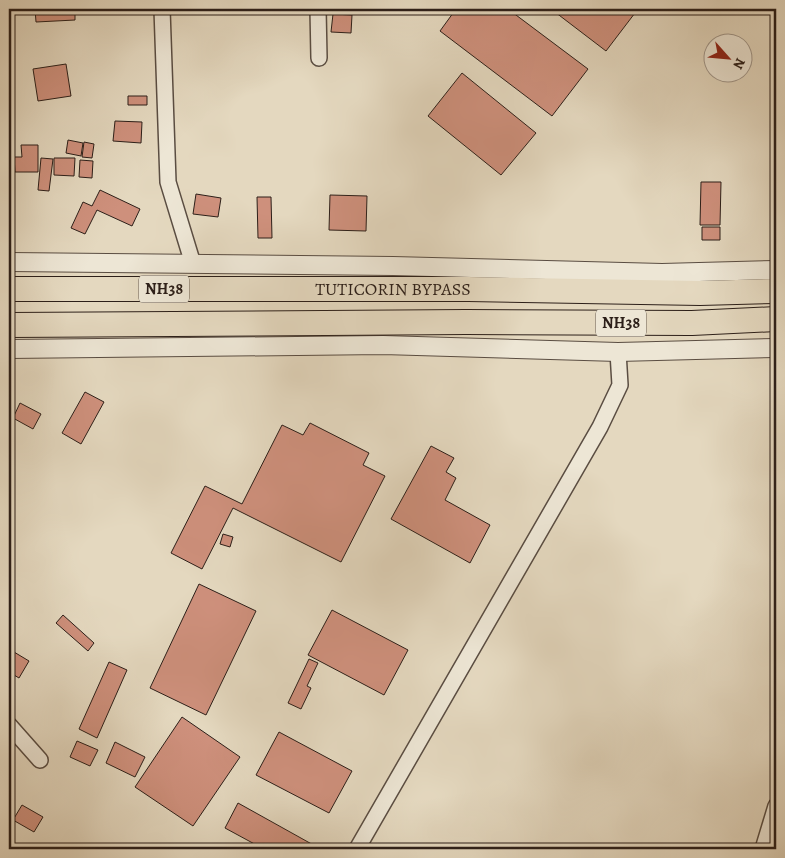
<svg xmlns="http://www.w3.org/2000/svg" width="785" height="858" font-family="Alegreya,serif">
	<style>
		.building { fill: #ce907c; stroke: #2c1f19 }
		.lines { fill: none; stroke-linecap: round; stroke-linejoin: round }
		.minor-casing { stroke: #5a4d42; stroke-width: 18 }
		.tertiary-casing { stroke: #5a4d42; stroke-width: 20 }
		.trunk-casing { stroke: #2c1f19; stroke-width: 26 }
		.minor { stroke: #ede6d5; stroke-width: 15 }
		.tertiary { stroke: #ede6d5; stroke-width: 18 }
		.trunk { stroke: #e4d8bf; stroke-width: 24 }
		.labels { text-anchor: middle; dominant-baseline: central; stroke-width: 4; stroke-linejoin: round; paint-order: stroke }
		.shield { fill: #ede6d5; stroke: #665b51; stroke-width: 1 }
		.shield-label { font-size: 16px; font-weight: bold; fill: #2c1f19 }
		.street-label { font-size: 18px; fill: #2c1f19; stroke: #ede6d5 }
	</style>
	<rect width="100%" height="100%" fill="#e4d8bf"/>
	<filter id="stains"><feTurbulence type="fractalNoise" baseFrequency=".004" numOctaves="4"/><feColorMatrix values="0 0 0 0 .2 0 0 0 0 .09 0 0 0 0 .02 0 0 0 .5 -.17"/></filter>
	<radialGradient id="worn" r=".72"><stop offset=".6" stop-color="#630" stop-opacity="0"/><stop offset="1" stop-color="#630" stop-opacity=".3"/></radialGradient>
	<path class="building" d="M35,9h40v11l-39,2z
		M456,9h52l80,60 -36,47 -112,-85z
		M551,9h87l-32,42z
		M333,14l19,1 -1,18 -20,-1z
		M66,64l5,32 -33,5 -5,-32z
		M462,73l74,60 -35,42 -73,-59z
		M128,96h19v9h-19z
		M115,121l27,1 -1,21 -28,-2z
		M68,140l15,3 -2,13 -15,-3z
		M84,142l10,2 -2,14 -10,-1z
		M21,145h17v27h-23l-1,-15h8z
		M41,158l12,1 -4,32 -11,-1z
		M54,158h21l-1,18 -20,-1z
		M80,160l13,1 -1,17 -13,-1z
		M701,182h20l-1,43h-20z
		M100,190l40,19 -8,17 -35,-16 -12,24 -14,-6 12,-26 9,4z
		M196,194l25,4 -3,19 -25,-3z
		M330,195l37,1 -1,35 -37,-1z
		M257,197h14l1,41h-14z
		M702,227h18v13h-18z
		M85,392l19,10 -23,42 -19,-11z
		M20,403l21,11 -8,15 -20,-11z
		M310,423l59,30 -6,12 22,11 -44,86 -108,-54 -31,61 -31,-16 34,-67 37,18 40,-79 21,10z
		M431,446l23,12 -8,14 10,6 -11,22 45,25 -20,38 -79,-44z
		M223,534l10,3 -3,10 -10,-3z
		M199,584l57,27 -50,104 -56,-27z
		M332,610l76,40 -24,45 -76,-40z
		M63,615l31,28 -6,8 -32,-28z
		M9,649l20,12 -10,17 -10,-6z
		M309,659l9,4 -11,23 4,2 -10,21 -13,-6z
		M109,662l18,8 -30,68 -18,-9z
		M182,717l58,40 -47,69 -58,-39z
		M279,732l73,39 -23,42 -73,-38z
		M77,741l21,9 -8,16 -20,-9z
		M115,742l30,15 -10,20 -29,-14z
		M238,803l79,44 -2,2h-56l1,-2 -35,-19z
		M22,805l21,12 -9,15 -21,-12z"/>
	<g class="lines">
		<defs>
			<path id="minor" d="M162,9l6,173 25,82
				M318,9l1,49
				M9,725l31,35
				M357,849l243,-422 20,-42 -2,-33
				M763,849l13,-43"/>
			<path id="tertiary" d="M9,262l384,4 269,7 114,-3
				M9,349l374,-4 235,7 158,-4"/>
			<g id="trunk">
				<path id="s1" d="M9,289h459l232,4 76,-2"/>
				<path d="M9,325l457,-3 226,1 84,-4"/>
			</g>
		</defs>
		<use href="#minor" class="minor-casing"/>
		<use href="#tertiary" class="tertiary-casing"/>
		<use href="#trunk" class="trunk-casing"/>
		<use href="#minor" class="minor"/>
		<use href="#tertiary" class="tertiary"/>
		<use href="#trunk" class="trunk"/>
	</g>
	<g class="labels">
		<g class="shield">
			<rect x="139" y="275.5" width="50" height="27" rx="4"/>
			<rect x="596" y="309.5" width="50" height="27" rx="4"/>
		</g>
		<g class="shield-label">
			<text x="164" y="289">NH38</text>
			<text x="621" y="323">NH38</text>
		</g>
		<g class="street-label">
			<text stroke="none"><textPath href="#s1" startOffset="384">TUTICORIN BYPASS</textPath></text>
		</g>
	</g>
	<rect width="785" height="858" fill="none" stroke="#e4d8bf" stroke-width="30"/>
	<rect x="10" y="10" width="765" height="838" fill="none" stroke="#2c1f19" stroke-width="2.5"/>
	<rect x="15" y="15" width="755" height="828" fill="none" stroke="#2c1f19"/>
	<g transform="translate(728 58) rotate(117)"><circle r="24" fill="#ede6d5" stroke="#a0968a"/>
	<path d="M0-4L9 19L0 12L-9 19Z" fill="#8f2418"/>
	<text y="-8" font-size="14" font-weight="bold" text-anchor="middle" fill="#2c1f19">N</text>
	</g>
	<rect width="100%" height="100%" filter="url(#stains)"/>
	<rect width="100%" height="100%" fill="url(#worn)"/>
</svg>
